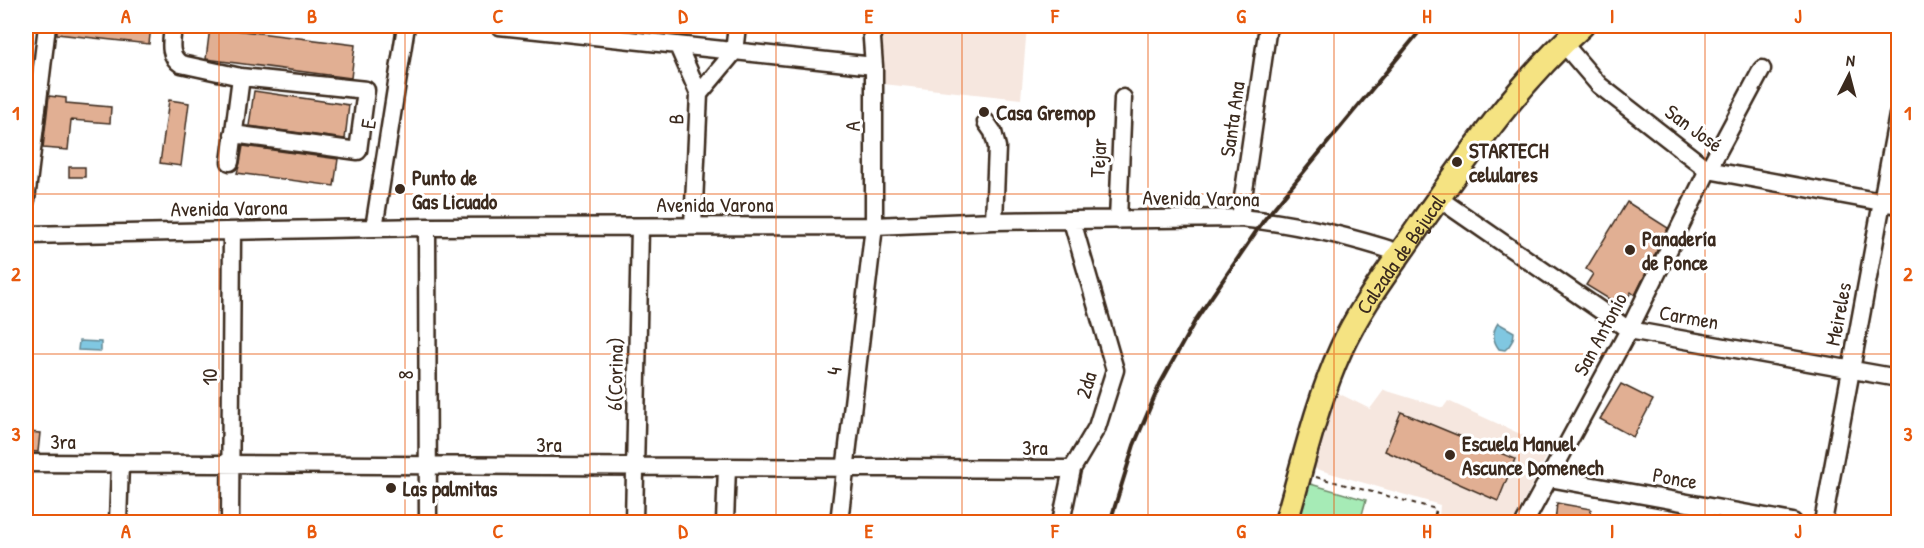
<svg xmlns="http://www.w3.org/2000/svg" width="1924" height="548" font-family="'Patrick Hand',sans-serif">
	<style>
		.built { fill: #f6e7df }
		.green { fill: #a6ebb6; stroke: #708a6a; stroke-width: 1.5 }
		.water { fill: #80c7e1; stroke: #648893; stroke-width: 1.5 }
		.building { fill: #e1af93; stroke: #3b2a1e; stroke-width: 1.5 }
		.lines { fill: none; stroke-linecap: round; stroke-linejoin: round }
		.minor-casing { stroke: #3b2a1e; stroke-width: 21 }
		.major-casing { stroke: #3b2a1e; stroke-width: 27 }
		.path { stroke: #3b2a1e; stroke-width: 2; stroke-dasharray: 4.5 4.5; stroke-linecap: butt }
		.minor { stroke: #fff; stroke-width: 16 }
		.major { stroke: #f5e382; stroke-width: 22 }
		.rail { stroke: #3b2a1e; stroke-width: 4 }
		.grid { fill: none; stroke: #e8590c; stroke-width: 1.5; stroke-opacity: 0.55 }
		.poi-dot { fill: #3b2a1e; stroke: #fff; stroke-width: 2 }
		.labels { text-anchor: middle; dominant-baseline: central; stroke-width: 6; stroke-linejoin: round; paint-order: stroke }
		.poi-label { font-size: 21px; font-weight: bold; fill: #3b2a1e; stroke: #fff; text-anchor: start }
		.street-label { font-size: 21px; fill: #3b2a1e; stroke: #fff }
		.neatline { fill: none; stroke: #e8590c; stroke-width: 2 }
		.grid-label { font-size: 20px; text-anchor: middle; font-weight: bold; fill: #e8590c }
	</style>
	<rect width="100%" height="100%" fill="#fff"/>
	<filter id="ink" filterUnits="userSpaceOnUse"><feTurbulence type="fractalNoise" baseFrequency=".0167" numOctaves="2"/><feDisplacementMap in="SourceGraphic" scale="12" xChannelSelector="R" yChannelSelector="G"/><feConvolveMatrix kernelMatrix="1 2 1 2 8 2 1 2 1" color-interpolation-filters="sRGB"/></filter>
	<g filter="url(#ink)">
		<path class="built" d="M880,26h147l-6,73 -138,-15z
			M1384,390l59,18 5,-7 103,47 -38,74h-53l-21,-5 1,-12 -127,-37 20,-63 5,-12 32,16z"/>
		<path class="green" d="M1307,483l59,17 -6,22h-64z"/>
		<path class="water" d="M1498,323l16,9c0,8 -3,13 -9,18l-6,-1c-7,-9 -7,-17 -1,-26z
			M79,341l22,1v9l-23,-1z"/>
		<path class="building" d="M57,26h94l-2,18 -92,-10z
			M210,27l145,18 -4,33 -145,-19z
			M254,91l95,14 -4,34 -96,-13z
			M49,96l17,2v5l45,4 -1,16 -39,-3 -3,30 -25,-2z
			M169,100l20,3 -8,63 -21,-3z
			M243,146l95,13 -4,27 -97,-13 3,-10z
			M69,167h16v10h-16z
			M1627,202l41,26 -33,67 -4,-3 -9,15 -36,-22 7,-11 -7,-5z
			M1621,384l32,16 -20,37 -33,-18z
			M1401,412l114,47 -17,42 -113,-50z
			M27,432l13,1 -2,19 -12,-1z
			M1557,503l34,6 -2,13h-34z"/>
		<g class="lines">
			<defs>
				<path id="minor" d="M173,26c-1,14 -6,29 8,38l60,13 125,13 -8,61 -125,-17
					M499,26l375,40
					M1563,43l36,42 109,85 190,35
					M678,46l21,48
					M986,122l7,10 4,15 -3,74
					M230,162l11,-85
					M1438,198l191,132 269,48
					M26,200l21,-174
					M1240,218l28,-192
					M1118,220l5,-122
					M693,226l6,-132 35,-42 3,-26
					M427,227l1,295
					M374,228l32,-202
					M26,235l401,-8 447,-1 120,-5 246,-3c52,5 111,19 160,35
					M26,463l1046,6
					M1549,478l244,44
					M118,522l2,-58
					M230,522l2,-291
					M634,522l6,-295
					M725,522l2,-55
					M839,522l35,-296v-160l-3,-40
					M1061,522l11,-53 25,-42 18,-57 -43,-149
					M1525,522l104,-192 79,-160 54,-101
					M1823,522l75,-407"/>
				<g id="major">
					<path id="s1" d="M1286,522c17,-57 30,-118 55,-173 20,-44 51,-83 78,-123 50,-71 98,-142 163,-200"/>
				</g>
			</defs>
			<use href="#minor" class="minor-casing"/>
			<use href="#major" class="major-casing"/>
			<path class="path" d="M1316,477l120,32 -3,13"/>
			<use href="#minor" class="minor"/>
			<use href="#major" class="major"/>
			<path class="rail" d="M1110,522l24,-77 26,-61 35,-63 69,-101 160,-194"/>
		</g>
	</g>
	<path class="grid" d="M219,26v496M405,26v496M590,26v496M776,26v496M962,26v496M1148,26v496M1334,26v496M1519,26v496M1705,26v496M26,194h1872M26,354h1872"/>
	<g class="poi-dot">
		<circle cx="984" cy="112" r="6"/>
		<circle cx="1457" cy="162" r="6"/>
		<circle cx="400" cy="189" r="6"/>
		<circle cx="1630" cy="250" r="6"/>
		<circle cx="1450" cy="455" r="6"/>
		<circle cx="391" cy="488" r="6"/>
	</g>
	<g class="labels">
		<g class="poi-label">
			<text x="996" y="112">Casa Gremop</text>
			<text x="1469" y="150">STARTECH<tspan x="1469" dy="24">celulares</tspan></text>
			<text x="412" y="177">Punto de<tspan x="412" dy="24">Gas Licuado</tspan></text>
			<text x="1642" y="238">Panadería<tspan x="1642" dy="24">de Ponce</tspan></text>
			<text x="1462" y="443">Escuela Manuel<tspan x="1462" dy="24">Ascunce Domenech</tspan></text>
			<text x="403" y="488">Las palmitas</text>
		</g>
		<g class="street-label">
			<text transform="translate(676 119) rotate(-87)">B</text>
			<text transform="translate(1232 119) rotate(-82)">Santa Ana</text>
			<text transform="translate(368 124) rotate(-81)">E</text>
			<text transform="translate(852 126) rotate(-90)">A</text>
			<text transform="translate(1694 128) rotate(36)">San José</text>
			<text transform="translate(1098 158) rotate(-87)">Tejar</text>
			<text transform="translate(1201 198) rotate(1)">Avenida Varona</text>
			<text x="715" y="204">Avenida Varona</text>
			<text transform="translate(229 208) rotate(-1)">Avenida Varona</text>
			<text stroke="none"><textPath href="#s1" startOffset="294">Calzada de Bejucal</textPath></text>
			<text transform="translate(1838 314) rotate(-79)">Meireles</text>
			<text transform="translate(1689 317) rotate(10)">Carmen</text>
			<text transform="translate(1600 334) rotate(-62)">San Antonio</text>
			<text transform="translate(834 371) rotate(-83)">4</text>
			<text transform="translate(615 374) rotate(-89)">6(Corina)</text>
			<text transform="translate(405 375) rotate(-90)">8</text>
			<text transform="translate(209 377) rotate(-90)">10</text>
			<text transform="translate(1086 385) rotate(-74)">2da</text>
			<text x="63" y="441">3ra</text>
			<text x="549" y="444">3ra</text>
			<text x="1035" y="447">3ra</text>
			<text transform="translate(1675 478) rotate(10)">Ponce</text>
		</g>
	</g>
	<rect width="1924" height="548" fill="none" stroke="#fff" stroke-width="66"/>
	<g transform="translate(1849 75) rotate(6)" stroke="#ffffff" stroke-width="4.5" paint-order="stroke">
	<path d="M0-4.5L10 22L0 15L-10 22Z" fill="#3b2a1e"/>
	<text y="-9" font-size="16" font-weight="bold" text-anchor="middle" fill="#3b2a1e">N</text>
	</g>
	<rect x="33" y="33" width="1858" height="482" class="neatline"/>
	<g class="grid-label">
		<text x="126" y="23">A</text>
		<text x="312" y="23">B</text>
		<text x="498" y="23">C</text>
		<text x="683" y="23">D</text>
		<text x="869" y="23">E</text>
		<text x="1055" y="23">F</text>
		<text x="1241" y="23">G</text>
		<text x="1427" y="23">H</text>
		<text x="1612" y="23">I</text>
		<text x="1798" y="23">J</text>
		<text x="16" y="120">1</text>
		<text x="1908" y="120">1</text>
		<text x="16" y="281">2</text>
		<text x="1908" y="281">2</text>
		<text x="16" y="441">3</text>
		<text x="1908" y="441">3</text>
		<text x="126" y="538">A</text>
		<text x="312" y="538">B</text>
		<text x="498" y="538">C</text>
		<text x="683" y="538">D</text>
		<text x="869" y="538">E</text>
		<text x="1055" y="538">F</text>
		<text x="1241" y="538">G</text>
		<text x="1427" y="538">H</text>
		<text x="1612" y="538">I</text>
		<text x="1798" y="538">J</text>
	</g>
</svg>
